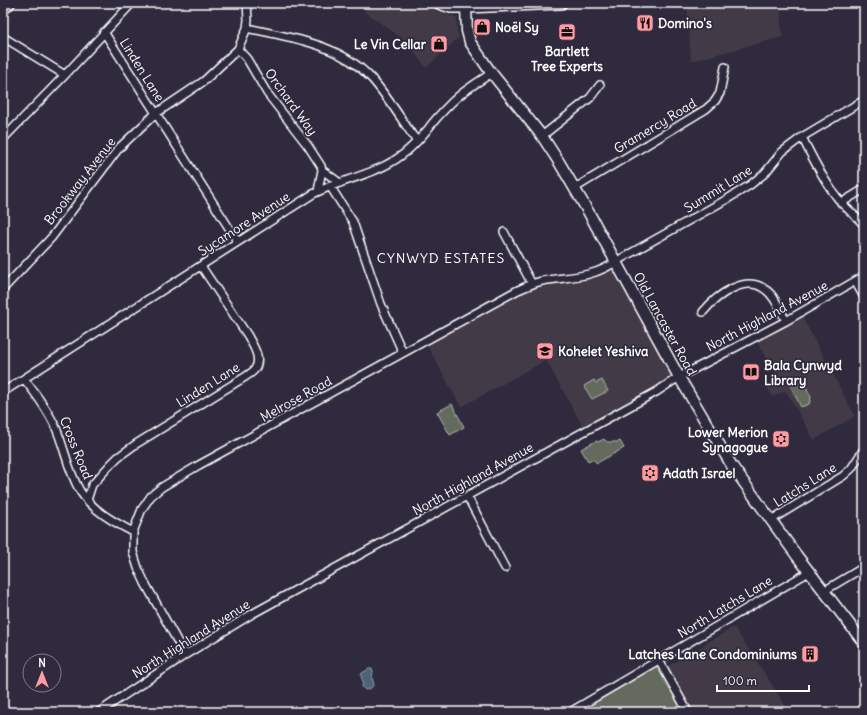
<svg xmlns="http://www.w3.org/2000/svg" width="867" height="715" font-family="Delius,sans-serif">
	<style>
		.built { fill: #433a47 }
		.green { fill: #656b5e; stroke: #b2b5ae }
		.water { fill: #4c6277; stroke: #94a1ad }
		.lines { fill: none; stroke-linecap: round; stroke-linejoin: round }
		.minor-casing { stroke: #fff; stroke-width: 10 }
		.tertiary-casing { stroke: #fff; stroke-width: 11 }
		.secondary-casing { stroke: #fff; stroke-width: 13 }
		.primary-casing { stroke: #fff; stroke-width: 14 }
		.minor { stroke: #2f2a3d; stroke-width: 7 }
		.tertiary { stroke: #2f2a3d; stroke-width: 8 }
		.secondary { stroke: #2f2a3d; stroke-width: 10 }
		.primary { stroke: #2f2a3d; stroke-width: 11 }
		.labels { text-anchor: middle; dominant-baseline: central; stroke-width: 3.5; stroke-linejoin: round; paint-order: stroke }
		.poi-label { font-size: 13px; font-weight: bold; fill: #fff; stroke: #2f2a3d; text-anchor: start }
		.street-label { font-size: 13px; fill: #fff; stroke: #2f2a3d }
		.neighbourhood-label { font-size: 14px; letter-spacing: 1px; fill: #fff; stroke: #2f2a3d }
	</style>
	<rect width="100%" height="100%" fill="#2f2a3d"/>
	<filter id="ink" filterUnits="userSpaceOnUse"><feTurbulence type="fractalNoise" baseFrequency=".025" numOctaves="2"/><feDisplacementMap in="SourceGraphic" scale="8" xChannelSelector="R" yChannelSelector="G"/><feConvolveMatrix kernelMatrix="1 2 1 2 8 2 1 2 1" color-interpolation-filters="sRGB"/></filter>
	<g filter="url(#ink)">
		<path class="built" d="M357,3h66l16,9 17,5 1,3v11l2,6 -33,31 -20,-27 -41,-29 1,-4z
			M702,3h78l2,34 -91,24 -4,-57z
			M613,270l61,106 -91,51 -37,-67 -85,47 -35,-64 106,-55 21,-5 19,-2 22,-5z
			M801,315l54,101 -41,24 -28,-49 -13,6 -7,-12 12,-7 -23,-39z
			M734,627l56,85h-199z"/>
		<path class="green" d="M802,378l9,19 -2,7 -8,3 -11,-22z
			M594,380l2,3 6,-3 6,11 -16,8 -8,-13z
			M452,404l12,23 -14,8 -13,-23z
			M604,439l3,3h10l3,-1 4,7 -27,15 -5,-4 -4,2 -7,-12 15,-8 2,1z
			M658,665l27,47h-106z"/>
		<path class="water" d="M369,669h3l1,3 -1,6 2,6 -3,4 -5,2 -2,-1 -2,-2 1,-5 -2,-6 1,-3z"/>
		<g class="lines">
			<defs>
				<path id="minor" d="M247,28c44,10 92,15 125,51 15,17 28,38 41,57l4,5
					M104,32l134,210
					M3,37l62,38
					M238,49l9,10 20,34 41,53 13,20 1,4 18,13
					M542,136l48,-38 10,-13
					M802,137c10,20 20,41 34,59 8,11 19,19 28,29
					M3,139l62,-64 67,-72
					M330,186l23,36 28,82 22,49
					M575,188l131,-79 9,-8 5,-8 5,-26
					M318,191l4,-21
					M841,203l23,-14
					M504,232l28,52
					M855,281l9,16
					M3,289l49,-52 67,-89 36,-34 49,-33 34,-32 9,-21 1,-8 -1,-17
					M703,312c13,-16 43,-39 63,-22 9,6 15,22 20,31
					M24,379c12,15 24,31 32,49 9,21 12,43 24,63 12,19 34,31 53,41
					M3,392l310,-198c29,-15 63,-19 89,-39 10,-7 18,-17 26,-26 7,-10 16,-19 24,-27 12,-12 26,-20 40,-29
					M467,496l38,72
					M87,500l5,-15 18,-20 8,-8 18,-13 109,-67c3,-2 8,-5 10,-8 7,-11 -2,-23 -7,-33l-47,-70
					M771,520l72,-44 8,-7 13,-20
					M824,591l40,-24
					M185,655l-40,-72 -7,-15 -5,-16v-20l9,-23 9,-13 11,-9 37,-22 317,-174c9,-4 17,-8 26,-10 16,-3 31,-3 47,-7 12,-3 23,-9 33,-16l107,-60 21,-13 15,-12 17,-21 20,-15 62,-37
					M660,660l1,4 27,48
					M99,712l86,-57 67,-41 404,-222 23,-15 107,-56 78,-45
					M570,712l239,-140"/>
				<path id="tertiary" d="M3,11l8,-8"/>
				<path id="secondary" d="M466,7l1,24 3,11 20,29 52,65 17,26 30,51 90,164 53,89 65,90 67,87"/>
				<path id="primary" d="M439,3l12,4h15l95,-4"/>
			</defs>
			<use href="#minor" class="minor-casing"/>
			<use href="#tertiary" class="tertiary-casing"/>
			<use href="#secondary" class="secondary-casing"/>
			<use href="#primary" class="primary-casing"/>
			<use href="#minor" class="minor"/>
			<use href="#tertiary" class="tertiary"/>
			<use href="#secondary" class="secondary"/>
			<use href="#primary" class="primary"/>
		</g>
	</g>
	<defs>
		<symbol id="restaurant-square" viewBox="-11 -11 22 22"><rect x="-9" y="-9" width="18" height="18" rx="4" fill="#ff9aa2" stroke="#2f2a3d"/><path d="M-5-6h1v4h1v-4h1v4h1v-4h1v5L-1.5 .5V6h-2V.5L-5-1ZM5-6V6H3V1.5H1.5Q1.5-4 5-6Z" fill="#111"/></symbol>
		<symbol id="shop-square" viewBox="-11 -11 22 22"><rect x="-9" y="-9" width="18" height="18" rx="4" fill="#ff9aa2" stroke="#2f2a3d"/><path d="M-5-2.5h2.3a2.7 3.5 0 0 1 5.4 0H5L5.5 6h-11ZM-1.5-2.5h3a1.5 2.3 0 0 0-3 0Z" fill="#111"/></symbol>
		<symbol id="office-square" viewBox="-11 -11 22 22"><rect x="-9" y="-9" width="18" height="18" rx="4" fill="#ff9aa2" stroke="#2f2a3d"/><path d="M-6-3h4V-5.5h4V-3h4V5H-6ZM-1-4.5V-3h2v-1.5ZM-6 0V1H6V0Z" fill="#111"/></symbol>
		<symbol id="school-square" viewBox="-11 -11 22 22"><rect x="-9" y="-9" width="18" height="18" rx="4" fill="#ff9aa2" stroke="#2f2a3d"/><path d="M0-5L7-2L0 1L-7-2ZM-4 1L0 2.5L4 1V4Q0 6-4 4Z" fill="#111"/></symbol>
		<symbol id="library-square" viewBox="-11 -11 22 22"><rect x="-9" y="-9" width="18" height="18" rx="4" fill="#ff9aa2" stroke="#2f2a3d"/><path d="M-6-4Q-3-5.5-.7-3.5V5Q-3 3-6 4ZM6-4Q3-5.5 .7-3.5V5Q3 3 6 4Z" fill="#111"/></symbol>
		<symbol id="synagogue-square" viewBox="-11 -11 22 22"><rect x="-9" y="-9" width="18" height="18" rx="4" fill="#ff9aa2" stroke="#2f2a3d"/><path d="M0-6.5L5.6 3.2H-5.6ZM0 6.5L5.6-3.2H-5.6Z" fill="#111"/></symbol>
		<symbol id="building-square" viewBox="-11 -11 22 22"><rect x="-9" y="-9" width="18" height="18" rx="4" fill="#ff9aa2" stroke="#2f2a3d"/><path d="M-4-6H4V6H1V3H-1V6H-4ZM-2.5-4.3h1.7v1.8h-1.7ZM.8-4.3h1.7v1.8H.8ZM-2.5-1h1.7V.8h-1.7ZM.8-1h1.7V.8H.8Z" fill="#111"/></symbol>
	</defs>
	<g fill-rule="evenodd">
		<use href="#restaurant-square" x="635" y="13" width="20" height="20"/>
		<use href="#shop-square" x="472" y="17" width="20" height="20"/>
		<use href="#office-square" x="557" y="22" width="20" height="20"/>
		<use href="#shop-square" x="429" y="34" width="20" height="20"/>
		<use href="#school-square" x="535" y="341" width="20" height="20"/>
		<use href="#library-square" x="741" y="362" width="20" height="20"/>
		<use href="#synagogue-square" x="771" y="429" width="20" height="20"/>
		<use href="#synagogue-square" x="640" y="463" width="20" height="20"/>
		<use href="#building-square" x="800" y="644" width="20" height="20"/>
	</g>
	<g class="labels">
		<g class="poi-label">
			<text x="658" y="23">Domino's</text>
			<text x="495" y="27">Noël Sy</text>
			<text x="426" y="44" text-anchor="end">Le Vin Cellar</text>
			<text x="567" y="51" text-anchor="middle">Bartlett<tspan x="567" dy="15">Tree Experts</tspan></text>
			<text x="558" y="351">Kohelet Yeshiva</text>
			<text x="764" y="365">Bala Cynwyd<tspan x="764" dy="15">Library</tspan></text>
			<text x="768" y="432" text-anchor="end">Lower Merion<tspan x="768" dy="15">Synagogue</tspan></text>
			<text x="663" y="473">Adath Israel</text>
			<text x="797" y="654" text-anchor="end">Latches Lane Condominiums</text>
		</g>
		<g class="street-label">
			<text transform="translate(142 70) rotate(58)">Linden Lane</text>
			<text transform="translate(291 102) rotate(54)">Orchard Way</text>
			<text transform="translate(655 126) rotate(-31)">Gramercy Road</text>
			<text transform="translate(80 181) rotate(-52)">Brookway Avenue</text>
			<text transform="translate(718 189) rotate(-32)">Summit Lane</text>
			<text transform="translate(244 224) rotate(-33)">Sycamore Avenue</text>
			<text transform="translate(767 316) rotate(-28)">North Highland Avenue</text>
			<text transform="translate(665 324) rotate(61)">Old Lancaster Road</text>
			<text transform="translate(208 385) rotate(-32)">Linden Lane</text>
			<text transform="translate(296 399) rotate(-29)">Melrose Road</text>
			<text transform="translate(76 448) rotate(68)">Cross Road</text>
			<text transform="translate(473 479) rotate(-29)">North Highland Avenue</text>
			<text transform="translate(805 485) rotate(-32)">Latchs Lane</text>
			<text transform="translate(725 607) rotate(-31)">North Latchs Lane</text>
			<text transform="translate(191 639) rotate(-32)">North Highland Avenue</text>
		</g>
		<g class="neighbourhood-label">
			<text x="441" y="258">CYNWYD ESTATES</text>
		</g>
	</g>
	<rect width="867" height="715" fill="none" stroke="#2f2a3d" stroke-width="16"/>
	<rect x="8" y="8" width="851" height="699" fill="none" stroke="#fff" stroke-width="1.5" filter="url(#ink)"/>
	<g transform="translate(42 673)"><circle r="19" fill="#2f2a3d" stroke="#827f8b"/>
	<path d="M0-3L7 15L0 10L-7 15Z" fill="#ff9aa2"/>
	<text y="-6" font-size="11" font-weight="bold" text-anchor="middle" fill="#ffffff">N</text>
	</g>
	<path d="M717 685v6h92v-6" fill="none" stroke="#ffffff" stroke-width="2"/>
	<text x="723" y="685" font-size="12" fill="#ffffff" stroke="#2f2a3d" stroke-width="3" paint-order="stroke">100 m</text>
</svg>
